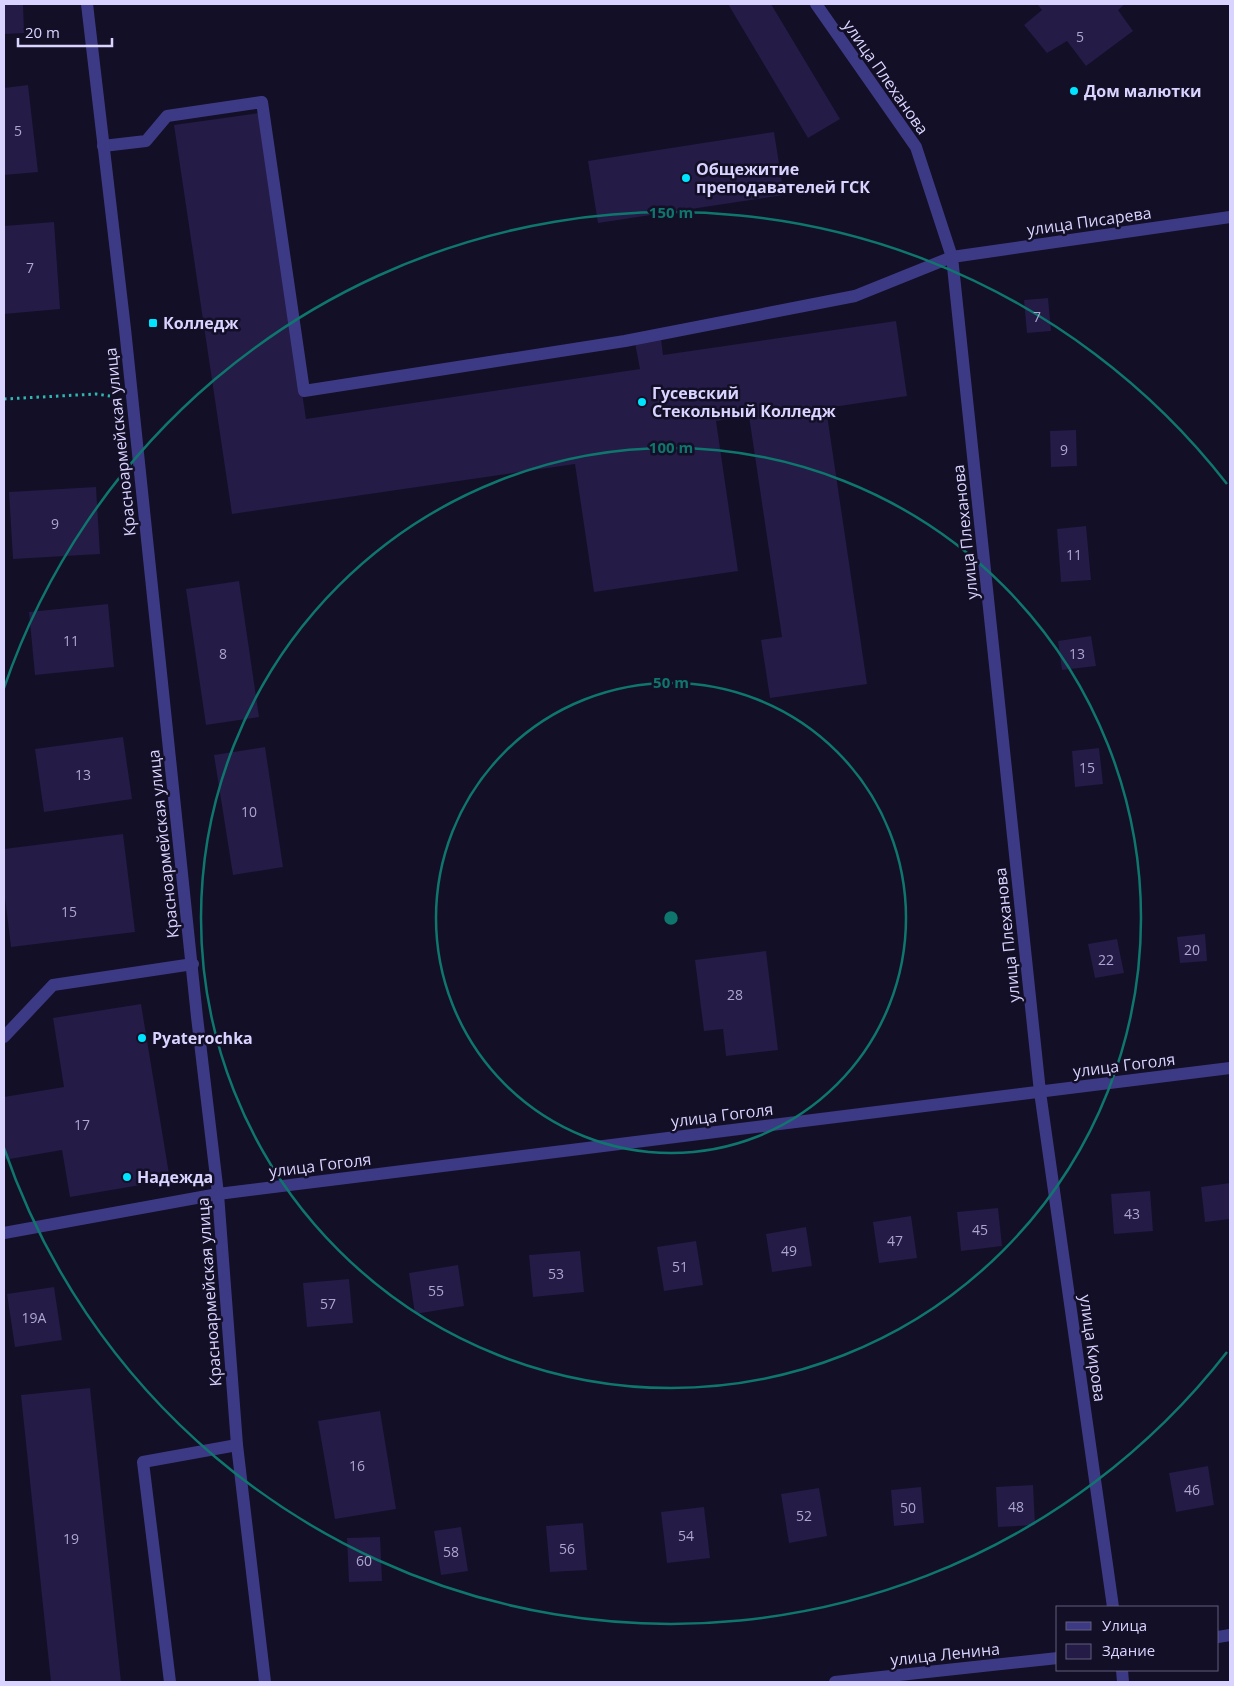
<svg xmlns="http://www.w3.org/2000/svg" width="1234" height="1686" font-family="'Open Sans',sans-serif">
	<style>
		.building { fill: #241b47 }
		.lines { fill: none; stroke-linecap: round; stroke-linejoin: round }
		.path { stroke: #2fb8b0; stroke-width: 3; stroke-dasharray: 2.5 4; stroke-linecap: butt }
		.service { stroke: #3d3a85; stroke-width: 12 }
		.minor { stroke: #3d3a85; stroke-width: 12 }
		.tertiary { stroke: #3d3a85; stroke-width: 12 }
		.ring { fill: none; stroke: #0f766e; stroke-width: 2.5 }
		.poi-dot { fill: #00e5ff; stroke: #130f26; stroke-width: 2 }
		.labels { text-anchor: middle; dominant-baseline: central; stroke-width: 5; stroke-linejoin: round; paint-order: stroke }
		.number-label { font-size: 14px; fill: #aca6d1 }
		.street-label { font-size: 16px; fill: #d9d4ff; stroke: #130f26 }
		.poi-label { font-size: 16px; font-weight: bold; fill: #d9d4ff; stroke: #130f26; text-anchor: start }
		.centre { fill: #0f766e; stroke: #130f26; stroke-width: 2.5 }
		.ring-label { font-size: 15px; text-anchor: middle; font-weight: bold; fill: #0f766e; stroke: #130f26; stroke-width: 5; stroke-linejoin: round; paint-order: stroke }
	</style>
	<rect width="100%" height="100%" fill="#130f26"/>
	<path class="building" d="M4,4h19l1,29 -20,1z
		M728,4h43l69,115 -32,19z
		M1037,4h88l-7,6 15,21 -47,35 -19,-25 -20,12 -23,-28 18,-15z
		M28,85l10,87 -34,3v-87z
		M260,113l46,306 334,-50 -5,-26 26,-4 2,16 233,-34 11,75 -81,12 41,276 -97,14 -9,-58 21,-3 -33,-221 -33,5 22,150 -144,21 -19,-128 -343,50 -58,-389z
		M774,132l10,63 -186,28 -10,-62z
		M54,222l6,87 -56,5v-88z
		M1048,298l3,33 -24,2 -3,-33z
		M1076,430l1,36 -26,1 -1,-36z
		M96,487l4,67 -87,5 -4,-67z
		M1086,526l5,54 -30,2 -4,-53z
		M239,581l20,136 -53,8 -20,-136z
		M108,604l6,63 -79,8 -6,-63z
		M1091,636l5,30 -34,4 -4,-29z
		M123,737l9,62 -88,13 -9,-63z
		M265,747l18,120 -50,8 -19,-120z
		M1099,748l4,36 -28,3 -3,-36z
		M123,834l12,98 -124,15 -7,-57v-41z
		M1205,934l2,27 -27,2 -3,-26z
		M1117,939l7,34 -29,5 -7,-34z
		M766,951l12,99 -52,6 -3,-27 -19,2 -9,-71z
		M141,1004l29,176 -100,17 -8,-47 -58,10v-63l60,-10 -11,-69z
		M1230,1183v36l-25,3 -4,-35z
		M1150,1191l3,40 -39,3 -3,-40z
		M998,1208l4,38 -41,5 -4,-39z
		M911,1216l6,42 -38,5 -6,-41z
		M806,1227l6,39 -40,6 -6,-38z
		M696,1241l7,44 -39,6 -7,-44z
		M580,1251l4,41 -51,5 -4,-42z
		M458,1265l6,41 -49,8 -6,-41z
		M349,1279l4,44 -46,4 -4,-44z
		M54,1287l8,53 -47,7 -8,-53z
		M90,1388l31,294h-70l-30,-287z
		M380,1411l16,98 -61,10 -17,-98z
		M1208,1466l6,39 -38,7 -7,-39z
		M1033,1485l2,40 -37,2 -2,-40z
		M921,1487l3,36 -30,3 -3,-36z
		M819,1488l8,48 -38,7 -8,-49z
		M704,1507l6,51 -43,5 -6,-51z
		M583,1523l4,47 -37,2 -4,-46z
		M461,1527l7,44 -27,4 -7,-44z
		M380,1537l2,44 -33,1 -2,-44z"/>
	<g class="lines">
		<path class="path" d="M4,399l92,-5 14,2"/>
		<path class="service" d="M103,146l43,-5 21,-25 95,-14 42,289 321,-50 230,-45 97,-39
			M4,1037l49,-52 140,-21
			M4,1233l214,-39
			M170,1682l-27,-220 94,-17"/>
		<path class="minor" d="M816,4l100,143 36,110 88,835 73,515
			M952,257l278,-40
			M218,1194l1012,-126
			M1218,1637l12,-2
			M1122,1670l1,12
			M835,1682l223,-24"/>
		<path class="tertiary" d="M87,4l38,325 72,688 21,177 19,251 28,237"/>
	</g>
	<g class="ring">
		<circle cx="671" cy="918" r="235"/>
		<circle cx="671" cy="918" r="470"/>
		<path d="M1227 1352A705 705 0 0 1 4 1148M4 688A705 705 0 0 1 1227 484"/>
	</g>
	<g class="poi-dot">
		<circle cx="1074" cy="91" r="5"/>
		<circle cx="686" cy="178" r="5"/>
		<rect x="148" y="318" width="10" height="10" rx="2.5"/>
		<circle cx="642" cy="402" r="5"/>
		<circle cx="142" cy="1038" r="5"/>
		<circle cx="127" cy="1177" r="5"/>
	</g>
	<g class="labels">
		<g class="number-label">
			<text x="1080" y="36">5</text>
			<text x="18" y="130">5</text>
			<text x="30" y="267">7</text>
			<text x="1037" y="316">7</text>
			<text x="1064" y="449">9</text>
			<text x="55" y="523">9</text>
			<text x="1074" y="554">11</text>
			<text x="71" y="640">11</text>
			<text x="223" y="653">8</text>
			<text x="1077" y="653">13</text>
			<text x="1087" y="767">15</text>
			<text x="83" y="774">13</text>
			<text x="249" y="811">10</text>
			<text x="69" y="911">15</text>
			<text x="1192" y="949">20</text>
			<text x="1106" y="959">22</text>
			<text x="735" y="994">28</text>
			<text x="82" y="1124">17</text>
			<text x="1132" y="1213">43</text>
			<text x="980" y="1229">45</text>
			<text x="895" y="1240">47</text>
			<text x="789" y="1250">49</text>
			<text x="680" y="1266">51</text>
			<text x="556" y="1273">53</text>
			<text x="436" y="1290">55</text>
			<text x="328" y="1303">57</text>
			<text x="34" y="1317">19А</text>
			<text x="357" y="1465">16</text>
			<text x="1192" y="1489">46</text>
			<text x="1016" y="1506">48</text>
			<text x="908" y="1507">50</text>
			<text x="804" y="1515">52</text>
			<text x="686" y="1535">54</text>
			<text x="71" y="1538">19</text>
			<text x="567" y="1548">56</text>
			<text x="451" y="1551">58</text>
			<text x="364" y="1560">60</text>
		</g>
		<g class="street-label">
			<text transform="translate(886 77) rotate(55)">улица Плеханова</text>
			<text transform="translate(1089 221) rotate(-8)">улица Писарева</text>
			<text transform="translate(120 442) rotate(-96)">Красноармейская улица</text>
			<text transform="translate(965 532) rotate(-96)">улица Плеханова</text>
			<text transform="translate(163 844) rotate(-96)">Красноармейская улица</text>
			<text transform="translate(1007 935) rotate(-96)">улица Плеханова</text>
			<text transform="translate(1124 1065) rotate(-7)">улица Гоголя</text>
			<text transform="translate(722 1115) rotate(-7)">улица Гоголя</text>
			<text transform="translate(320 1165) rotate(-7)">улица Гоголя</text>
			<text transform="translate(209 1292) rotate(-94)">Красноармейская улица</text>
			<text transform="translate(1093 1348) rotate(82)">улица Кирова</text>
			<text transform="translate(945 1654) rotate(-6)">улица Ленина</text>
		</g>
		<g class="poi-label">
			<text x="1084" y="91">Дом малютки</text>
			<text x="696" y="169">Общежитие<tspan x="696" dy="18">преподавателей ГСК</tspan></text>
			<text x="163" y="323">Колледж</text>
			<text x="652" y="393">Гусевский<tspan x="652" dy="18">Стекольный Колледж</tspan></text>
			<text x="152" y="1038">Pyaterochka</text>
			<text x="137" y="1177">Надежда</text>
		</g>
	</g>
	<circle cx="671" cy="918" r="8" class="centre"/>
	<g class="ring-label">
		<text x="671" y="218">150 m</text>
		<text x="671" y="453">100 m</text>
		<text x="671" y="688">50 m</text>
	</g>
	<rect width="1234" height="1686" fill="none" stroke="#d9d4ff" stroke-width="10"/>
	<rect x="1056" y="1606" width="162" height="65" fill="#130f26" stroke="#625e7d"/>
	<rect x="1066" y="1622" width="25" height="8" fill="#3d3a85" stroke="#625e7d"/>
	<text x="1102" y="1631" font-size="15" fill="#d9d4ff">Улица</text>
	<rect x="1066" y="1644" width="25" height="15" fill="#241b47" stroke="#625e7d"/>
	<text x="1102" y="1656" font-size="15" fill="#d9d4ff">Здание</text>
	<path d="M18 38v8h94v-8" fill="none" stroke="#d9d4ff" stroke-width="2.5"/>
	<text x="25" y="38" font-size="15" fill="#d9d4ff" stroke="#130f26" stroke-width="4" paint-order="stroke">20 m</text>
</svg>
